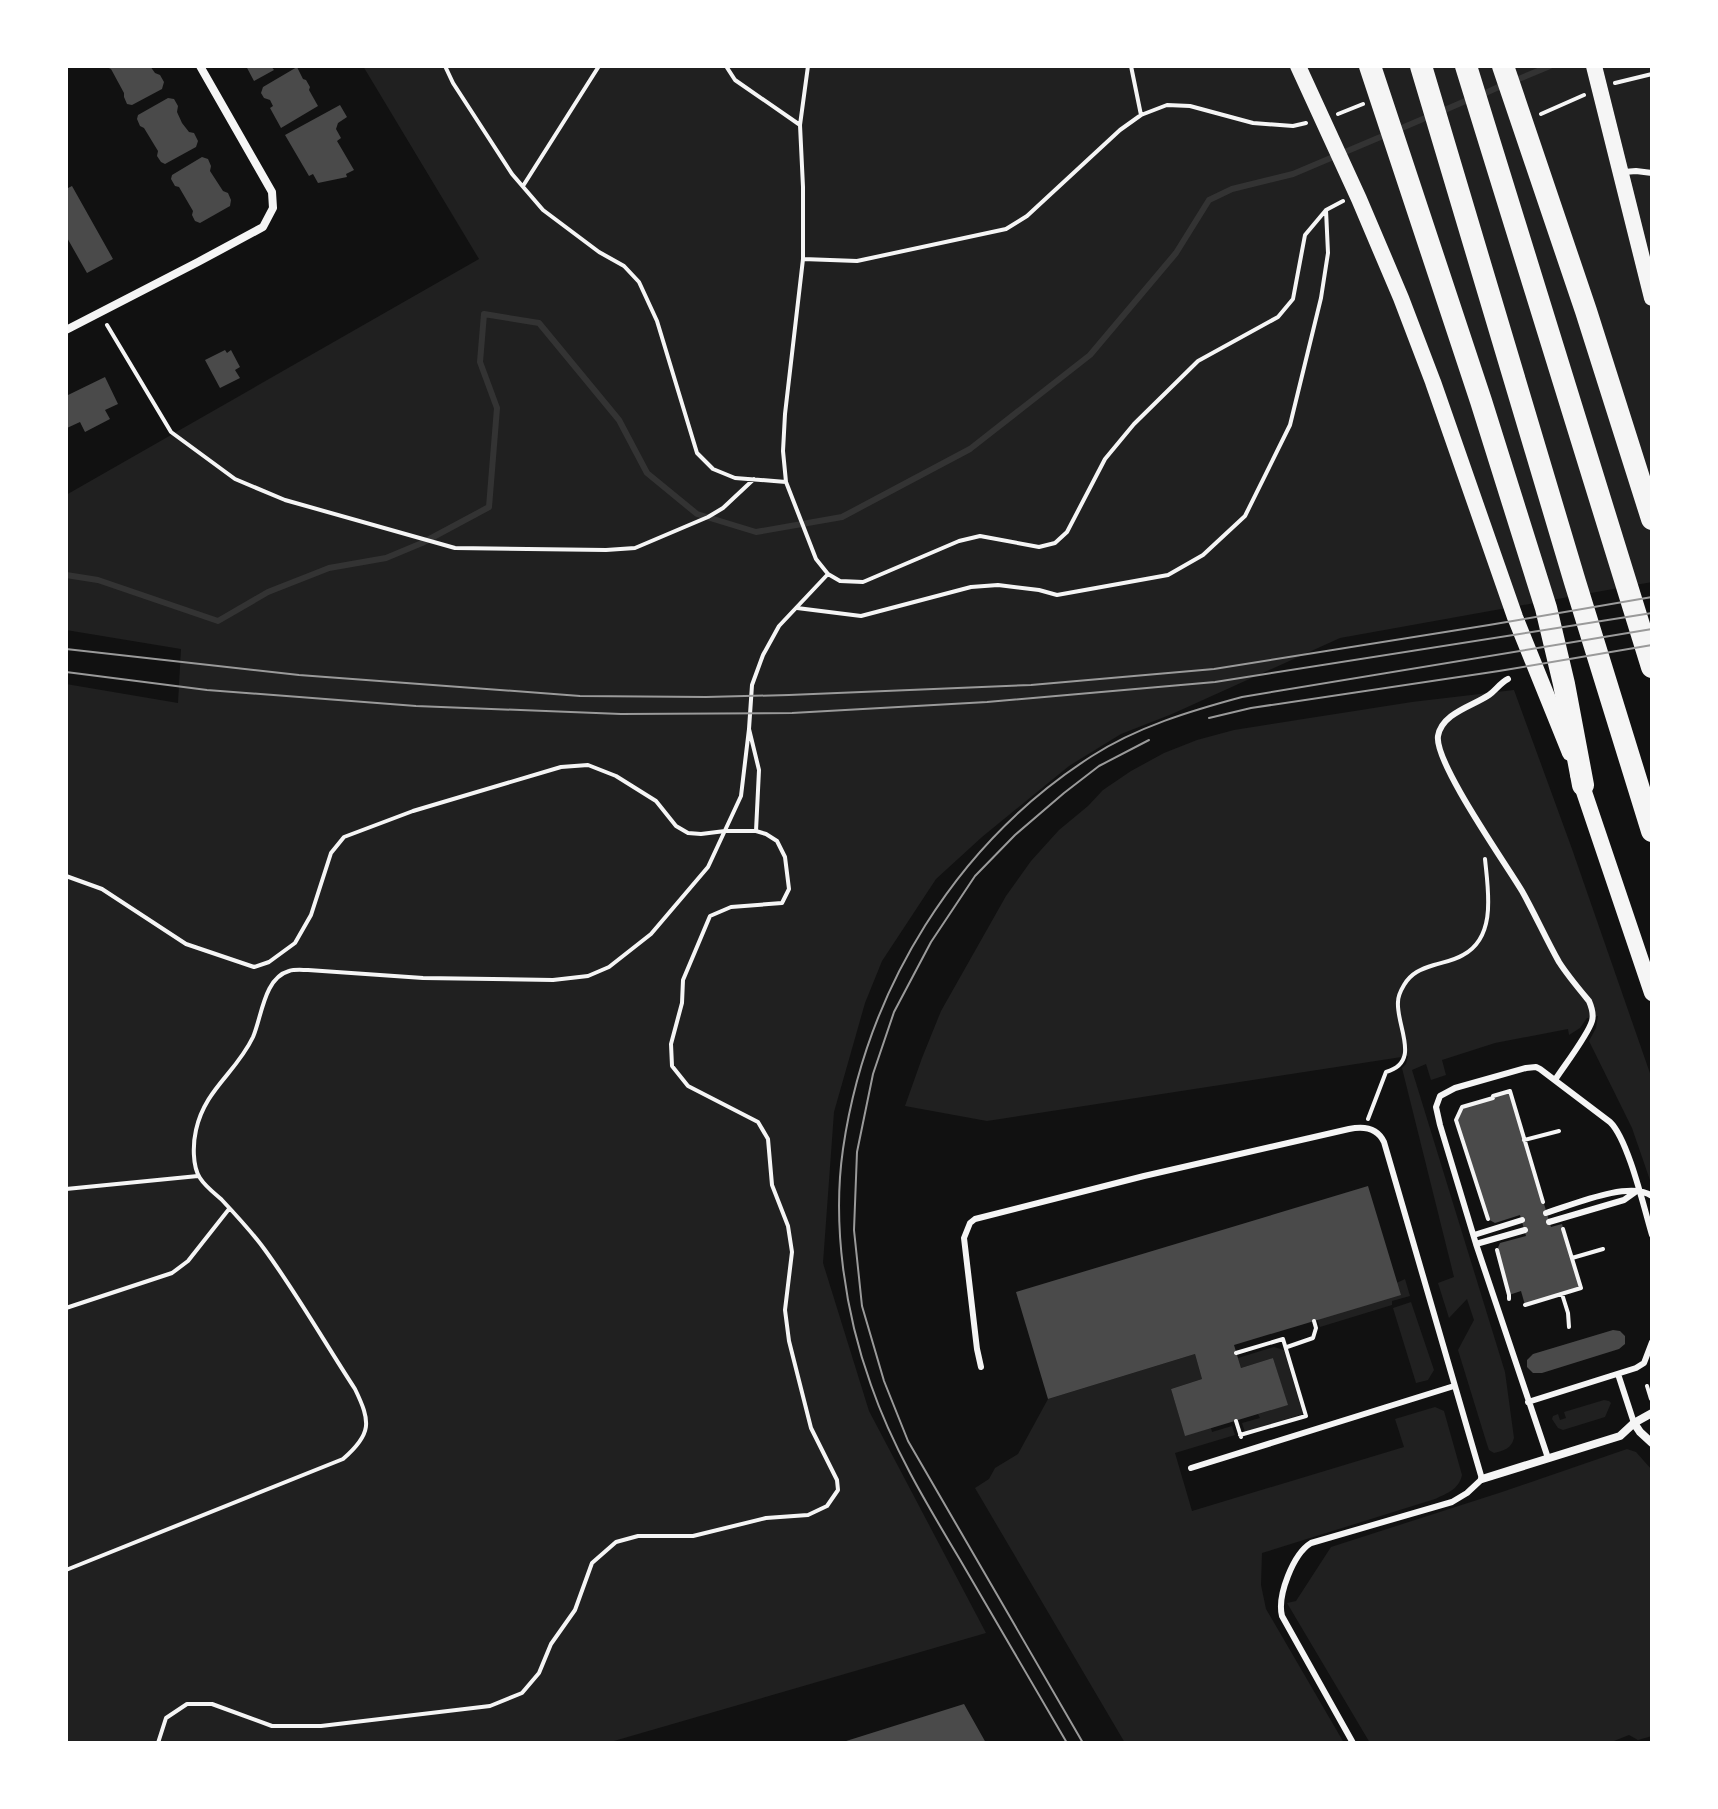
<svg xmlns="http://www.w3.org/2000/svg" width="1718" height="1809" font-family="'Noto Sans',sans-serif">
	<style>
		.green { fill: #202020 }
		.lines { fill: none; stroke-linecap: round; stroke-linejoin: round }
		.stream { stroke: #333; stroke-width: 6 }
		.building { fill: #4a4a4a }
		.path { stroke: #f5f5f5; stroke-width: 4 }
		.service { stroke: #f5f5f5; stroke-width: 6 }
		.minor { stroke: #f5f5f5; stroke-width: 8 }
		.secondary { stroke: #f5f5f5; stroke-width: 16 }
		.motorway { stroke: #f5f5f5; stroke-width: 22 }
		.tram { stroke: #9a9a9a; stroke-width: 2 }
	</style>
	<rect width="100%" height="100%" fill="#111"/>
	<path class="green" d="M363,66h1289v516l-312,56 -168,76 -51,20 -52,32 -87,71 -46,42 -54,82 -17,42 -31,109 -11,151 46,148 117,222 -379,110h-541v-1059l112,19 3,-54 -115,-19v-135l413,-236z
		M1514,690l58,159 80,230v107l-20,-58 -43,-87 7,-13 2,-12 -11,2 -7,10 -11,7 -1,-6 -73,14 -53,17 4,15 -15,5 -5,-16 -14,6 93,302 9,66c-3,11 -9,12 -20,15l-5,-3 -3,-9 -28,-91 16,-30 -7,-21 -18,19 -11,-35 16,-6 -52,-209 4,-4 2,-8 -421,65 -82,-15 17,-48 19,-47 65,-115 25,-35 28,-31 29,-24 15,-16 28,-19 33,-18 33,-13 37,-10 178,-28z
		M1405,1279l5,17 -18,5v4l-72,22 -3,-7z
		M1411,1302l23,68 -6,10 -12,3 -23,-75z
		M1274,1347l10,3 19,64 -58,18 -3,-9 18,-5 -2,-4 29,-9 -14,-47 -32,10 -3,-10z
		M1195,1354l7,25 -31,10 14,46 26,-7 1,4 20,-6 3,9 -60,18 17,58 212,-64 -9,-28 40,-12 9,4 18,64c-3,14 -14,18 -27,24l-173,54 -1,32 5,24 78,134h-219l-150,-255 14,-9 6,-11 23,-14 30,-55z
		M1604,1400l5,1 2,2 -6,14 -42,13 -5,-2 -6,-9 1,-3 5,-2 2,6 6,-2 -2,-6z
		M1627,1449l9,3 16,18v266l-14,4 -9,-5 -20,8h-239l-83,-140 9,-2 35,-54 171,-55z"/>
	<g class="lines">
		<path class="stream" d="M1514,81l36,-15
			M1481,95l22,-10
			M1440,112l30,-13
			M66,575l32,5 120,41 50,-29 61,-24 57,-10 36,-15 67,-36 8,-99 -17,-46 4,-48 55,9 80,97 28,53 50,41 59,18 86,-15 128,-68 120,-94 86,-102 33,-53 23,-11 61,-15 137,-58"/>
	</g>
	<path class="building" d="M104,66h46l5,7 5,2 4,7 -2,7 -30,16 -5,-1 -3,-7v-4l-13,-24z
		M246,66h25l3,4 -20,11z
		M297,67l6,12 3,1 4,7 -1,3 9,16 -37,22 -11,-20 3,-2 -3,-6 -6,-2 -3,-5 2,-6z
		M168,98l6,1 4,7 -1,6 5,11 7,9 5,1 4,8 -2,6 -31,17 -4,-2 -4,-6 1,-5 -14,-23 -4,-2 -3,-7 1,-4z
		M340,105l7,12 -9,6 -2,6 5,9 -4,3 17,29 -8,4 1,3 -29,6 -5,-9 -4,2 -24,-41z
		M202,157l6,2 3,7 -1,5 13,20 5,2 3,7 -1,6 -30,17 -5,-2 -3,-6 1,-4 -14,-24 -4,-1 -4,-7 1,-4z
		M72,186l41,73 -26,14 -21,-37v-47z
		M225,350l2,3 4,-3 9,17 -5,3 5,8 -20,10 -15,-28z
		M105,377l13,27 -13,6 5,9 -25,13 -5,-10 -13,6 -1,-32z
		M1510,1091l41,136 11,-3 19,64 -56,17 -4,-14 -12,4 -13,-43 4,-9 26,-7 -6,-21 -25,8 -9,-5 -30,-98 6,-13z
		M1368,1186l33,109 -167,50 7,23 32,-10 15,47 -103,31 -14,-47 31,-10 -7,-25 -147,45 -32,-107z
		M1613,1330l7,1 5,5v8l-6,5 -77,24h-9l-6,-6v-7l6,-6z
		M964,1704l22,39h-143v-1z"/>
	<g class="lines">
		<path class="path" d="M445,66l8,17 59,91 31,36 56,42 25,14 15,16 18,39 40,132 16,16 22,9 51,4
			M726,66l9,14 65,45
			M808,66l-8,59 3,62v72l-18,155 -2,37 3,31 30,77 12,15 12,7 23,1 96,-41 21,-5 59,11 16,-4 12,-11 38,-73 29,-35 64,-63 80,-44 15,-18 12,-64 21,-25 17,-9
			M1131,66l10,49
			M1615,83l37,-9
			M1338,114l25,-10
			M1541,114l43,-19
			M523,186l76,-120
			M803,259l54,2 149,-32 21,-13 93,-86 21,-15 26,-10 23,1 63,17 40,3 13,-3
			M107,325l64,107 64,47 50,21 170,48 151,2 29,-2 73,-31 15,-9 31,-29
			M797,608l64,8 110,-29 27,-2 41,5 18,5 111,-20 35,-20 42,-39 45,-91 31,-127 7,-45 -2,-43
			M66,876l36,13 84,55 68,23 15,-5 26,-19 16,-28 20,-62 13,-16 69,-26 148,-44 27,-2 28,11 40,25 20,25 12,7 13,1 24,-3h31
			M1368,1119l18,-47c36,-10 10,-46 12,-70 0,-6 3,-12 6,-17 7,-12 17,-16 30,-20 10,-3 21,-5 29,-10 34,-18 25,-65 22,-96
			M1524,1140l35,-9
			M66,1189l132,-13
			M1488,1219l-32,-99 6,-13 31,-9v-2l17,-5 33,111
			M1497,1250l12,45v4
			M1572,1258l31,-9
			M1562,1294l6,19 1,14
			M1525,1305l56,-17 -18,-59
			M66,1308l106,-35 16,-12 41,-52
			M1287,1347l26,-9 3,-10 -2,-7
			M1236,1353l47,-14 23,77 -66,19
			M1647,1386l4,13
			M1236,1421l5,16
			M66,1570l277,-111c29,-25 28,-37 12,-70 -30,-46 -58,-95 -90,-139 -13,-18 -29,-35 -44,-51 -7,-6 -16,-13 -21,-21 -8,-12 -7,-35 -4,-48 9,-41 40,-57 57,-93 9,-21 11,-59 36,-66 6,-2 13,-1 19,-1l115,8 130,2 35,-4 21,-9 42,-33 57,-67 33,-71 8,-67 3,-44 11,-30 16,-29 49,-52
			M158,1743l8,-25 21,-14h25l60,22h49l169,-20 32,-13 17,-20 12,-29 24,-34 17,-47 24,-21 22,-6h55l73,-18 42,-3 19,-9 11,-16 -1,-10 -26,-52 -22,-87 -4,-31 7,-58 -4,-26 -16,-41 -4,-46 -10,-17 -70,-36 -16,-20 -1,-22 11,-41 1,-23 27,-64 21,-9 51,-4 7,-14 -4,-32 -8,-16 -11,-7 -10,-3 3,-61 -10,-41"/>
		<path class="service" d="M1624,172l12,-1 16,2
			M1508,679c-8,4 -12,11 -19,16 -16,11 -47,18 -51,41 -4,26 68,128 84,155 13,23 24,48 37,71 9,14 20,27 30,39 3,7 5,13 3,20 -4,14 -28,45 -37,59
			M1546,1213c26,-8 84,-33 106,-17
			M1549,1222l75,-22 14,-10
			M1474,1235l48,-15
			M1476,1244l49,-14
			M981,1367l-4,-18 -13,-111 6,-15 5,-4 169,-43 205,-47c14,-3 28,-2 35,13l98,337 -15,14 -15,9 -141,41c-18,11 -34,53 -29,73l71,127
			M1618,1374l16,49
			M1528,1402l108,-34 8,-5 8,-21
			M1548,1458l-72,-214 -36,-119 -4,-18 4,-11 15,-8 71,-20 10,-1 4,2 70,53c18,17 34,86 42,113
			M1191,1468l263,-82"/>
		<path class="minor" d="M66,330l132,-68 65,-35 10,-19 -1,-16 -72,-126
			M1634,1423l6,9 12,11
			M1482,1479l138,-43 14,-13 18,-10"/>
		<path class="secondary" d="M1298,66l61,133 42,99 32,84 82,235 55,136
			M1594,66l58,232
			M1578,774l74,219"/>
		<path class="motorway" d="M1370,66l111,335 65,207 18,76 19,101
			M1421,66l154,516 77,249
			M1466,66l186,601
			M1503,66l83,245 66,208"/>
		<path class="tram" d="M66,649l233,26 281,21 126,1 83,-2 242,-10 183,-16 275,-44 163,-28
			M66,672l141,18 209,16 205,8 171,-1 195,-11 228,-20 437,-69
			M1209,718l42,-10 248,-37 153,-26
			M1067,1743c-36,-62 -72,-123 -108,-185 -33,-55 -67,-112 -88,-173 -26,-72 -39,-160 -28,-236 23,-159 113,-306 249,-393 45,-29 98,-45 150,-59l410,-68
			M1083,1743l-175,-302 -24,-60 -22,-75 -8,-76 3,-78 16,-78 21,-62 37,-70 44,-66 40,-41 49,-42 35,-27 50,-26"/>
	</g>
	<rect width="1718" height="1809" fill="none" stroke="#ffffff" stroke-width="136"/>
</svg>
